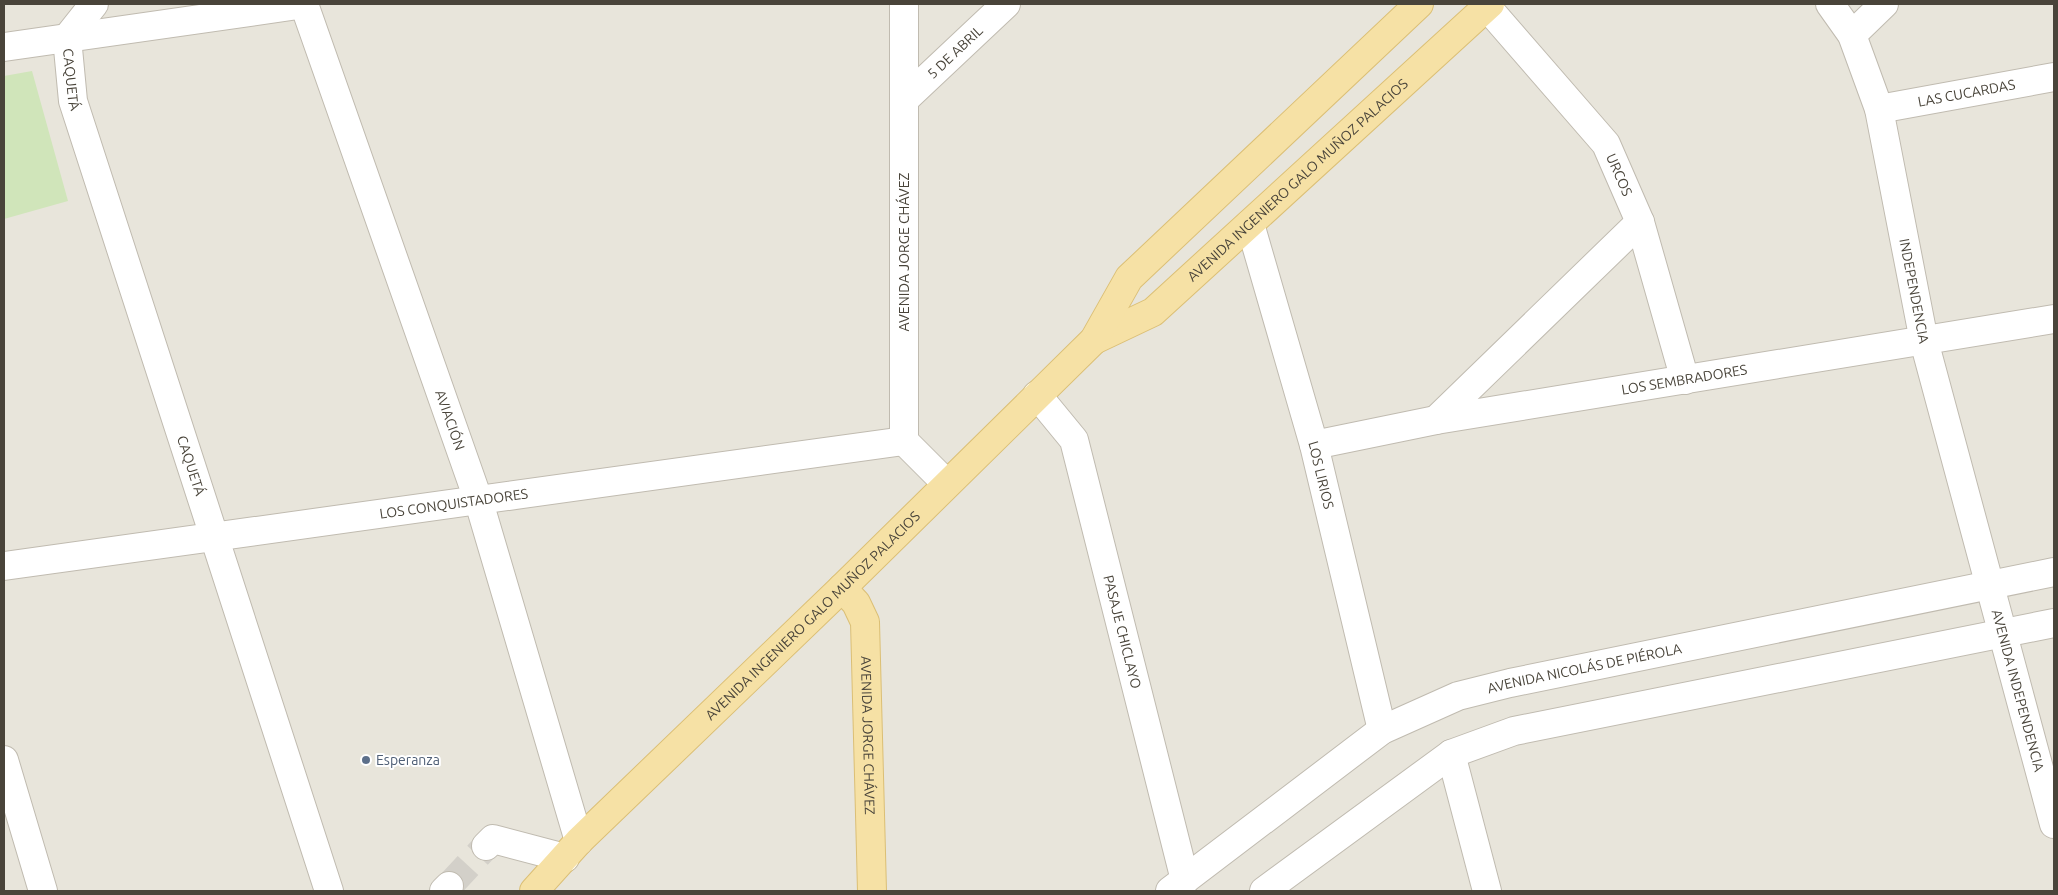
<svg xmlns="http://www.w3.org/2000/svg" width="2058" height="895" font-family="Ubuntu,sans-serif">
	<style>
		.residential { fill: #e8e5db }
		.green { fill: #d0e5ba }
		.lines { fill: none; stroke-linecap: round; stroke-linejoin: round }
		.minor-tunnel { stroke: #d3d0c9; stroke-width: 28; stroke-dasharray: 28 14; stroke-linecap: butt }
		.minor-casing { stroke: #c0bbb0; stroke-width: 30 }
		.major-casing { stroke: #dbbf75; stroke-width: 30 }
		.minor { stroke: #fff; stroke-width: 28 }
		.major { stroke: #f6e1a5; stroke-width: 28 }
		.service-dot { fill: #5c6f8a; stroke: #fff; stroke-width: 2 }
		.labels { text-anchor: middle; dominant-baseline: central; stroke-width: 4; stroke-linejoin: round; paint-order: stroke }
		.street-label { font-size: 14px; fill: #49443a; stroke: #fff }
		.service-label { font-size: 14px; fill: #4e5e75; stroke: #fff; text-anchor: start }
	</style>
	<rect width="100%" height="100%" fill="#f5f3ed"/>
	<path class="residential" d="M4,4h2050v887h-2050z"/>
	<path class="green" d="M32,71l36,130 -64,18v-143z"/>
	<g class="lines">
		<path class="minor-tunnel" d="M449,886l37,-40"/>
		<defs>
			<g id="minor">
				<path id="s1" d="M94,4l-27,34 6,63 256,790"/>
				<path id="s2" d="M304,4l175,498 100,339"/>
				<path d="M904,4v437l42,42"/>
				<path id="s3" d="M1830,4l22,31 27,74 45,232 130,483"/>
				<path id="s4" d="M1487,7l119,137 34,78 45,158"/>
				<path d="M1852,35l32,-31"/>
				<path d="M4,47l301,-43"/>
				<path id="s5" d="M904,100l102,-96"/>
				<path id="s6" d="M1879,109l175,-32"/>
				<path id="s7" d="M1250,224l64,221 68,285"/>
				<path id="s8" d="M1037,395l37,45 111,440"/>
				<path d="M1436,420l204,-198"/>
				<path id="s9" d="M1314,445l122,-25 618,-101"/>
				<path id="s10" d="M4,566l900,-125"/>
				<path d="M1451,754l36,137"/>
				<path d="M4,760l39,131"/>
				<path d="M486,846l7,-7 72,19"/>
				<path d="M444,891l5,-5"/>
				<path id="s11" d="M1170,891l212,-161 76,-34 52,-13 544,-111"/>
				<path d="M1264,891l187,-137 63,-23 540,-108"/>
			</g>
			<g id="major">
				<path id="s12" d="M1094,340l59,-28 337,-308"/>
				<path id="s13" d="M842,588l14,15 9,19 7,269"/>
				<path id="s14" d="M534,891l45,-50 263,-253 252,-248 35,-62 290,-274"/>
			</g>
		</defs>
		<use href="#minor" class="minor-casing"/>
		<use href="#major" class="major-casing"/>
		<use href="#minor" class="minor"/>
		<use href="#major" class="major"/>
	</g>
	<circle class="service-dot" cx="366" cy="760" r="5"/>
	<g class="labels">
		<g class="street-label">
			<text stroke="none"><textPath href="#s5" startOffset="70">5 DE ABRIL</textPath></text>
			<text stroke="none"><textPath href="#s1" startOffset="85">CAQUETÁ</textPath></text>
			<text stroke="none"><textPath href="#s6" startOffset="89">LAS CUCARDAS</textPath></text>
			<text stroke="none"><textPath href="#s4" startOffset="215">URCOS</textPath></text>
			<text stroke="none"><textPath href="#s12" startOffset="261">AVENIDA INGENIERO GALO MUÑOZ PALACIOS</textPath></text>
			<text transform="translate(904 252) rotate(-90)">AVENIDA JORGE CHÁVEZ</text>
			<text stroke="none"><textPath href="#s3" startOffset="302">INDEPENDENCIA</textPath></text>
			<text stroke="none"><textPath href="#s9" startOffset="376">LOS SEMBRADORES</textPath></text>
			<text stroke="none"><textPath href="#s2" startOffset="441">AVIACIÓN</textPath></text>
			<text stroke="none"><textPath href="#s1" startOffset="490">CAQUETÁ</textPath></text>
			<text stroke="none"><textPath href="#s7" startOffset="261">LOS LIRIOS</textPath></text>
			<text stroke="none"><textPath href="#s10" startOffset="454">LOS CONQUISTADORES</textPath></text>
			<text stroke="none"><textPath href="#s14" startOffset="392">AVENIDA INGENIERO GALO MUÑOZ PALACIOS</textPath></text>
			<text stroke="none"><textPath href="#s8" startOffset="256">PASAJE CHICLAYO</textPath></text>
			<text stroke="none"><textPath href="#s11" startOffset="479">AVENIDA NICOLÁS DE PIÉROLA</textPath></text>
			<text stroke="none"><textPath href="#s3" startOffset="715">AVENIDA INDEPENDENCIA</textPath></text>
			<text stroke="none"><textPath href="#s13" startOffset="155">AVENIDA JORGE CHÁVEZ</textPath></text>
		</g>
		<g class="service-label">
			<text x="376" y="760">Esperanza</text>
		</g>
	</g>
	<rect width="2058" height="895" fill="none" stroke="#49443a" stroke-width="10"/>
</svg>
